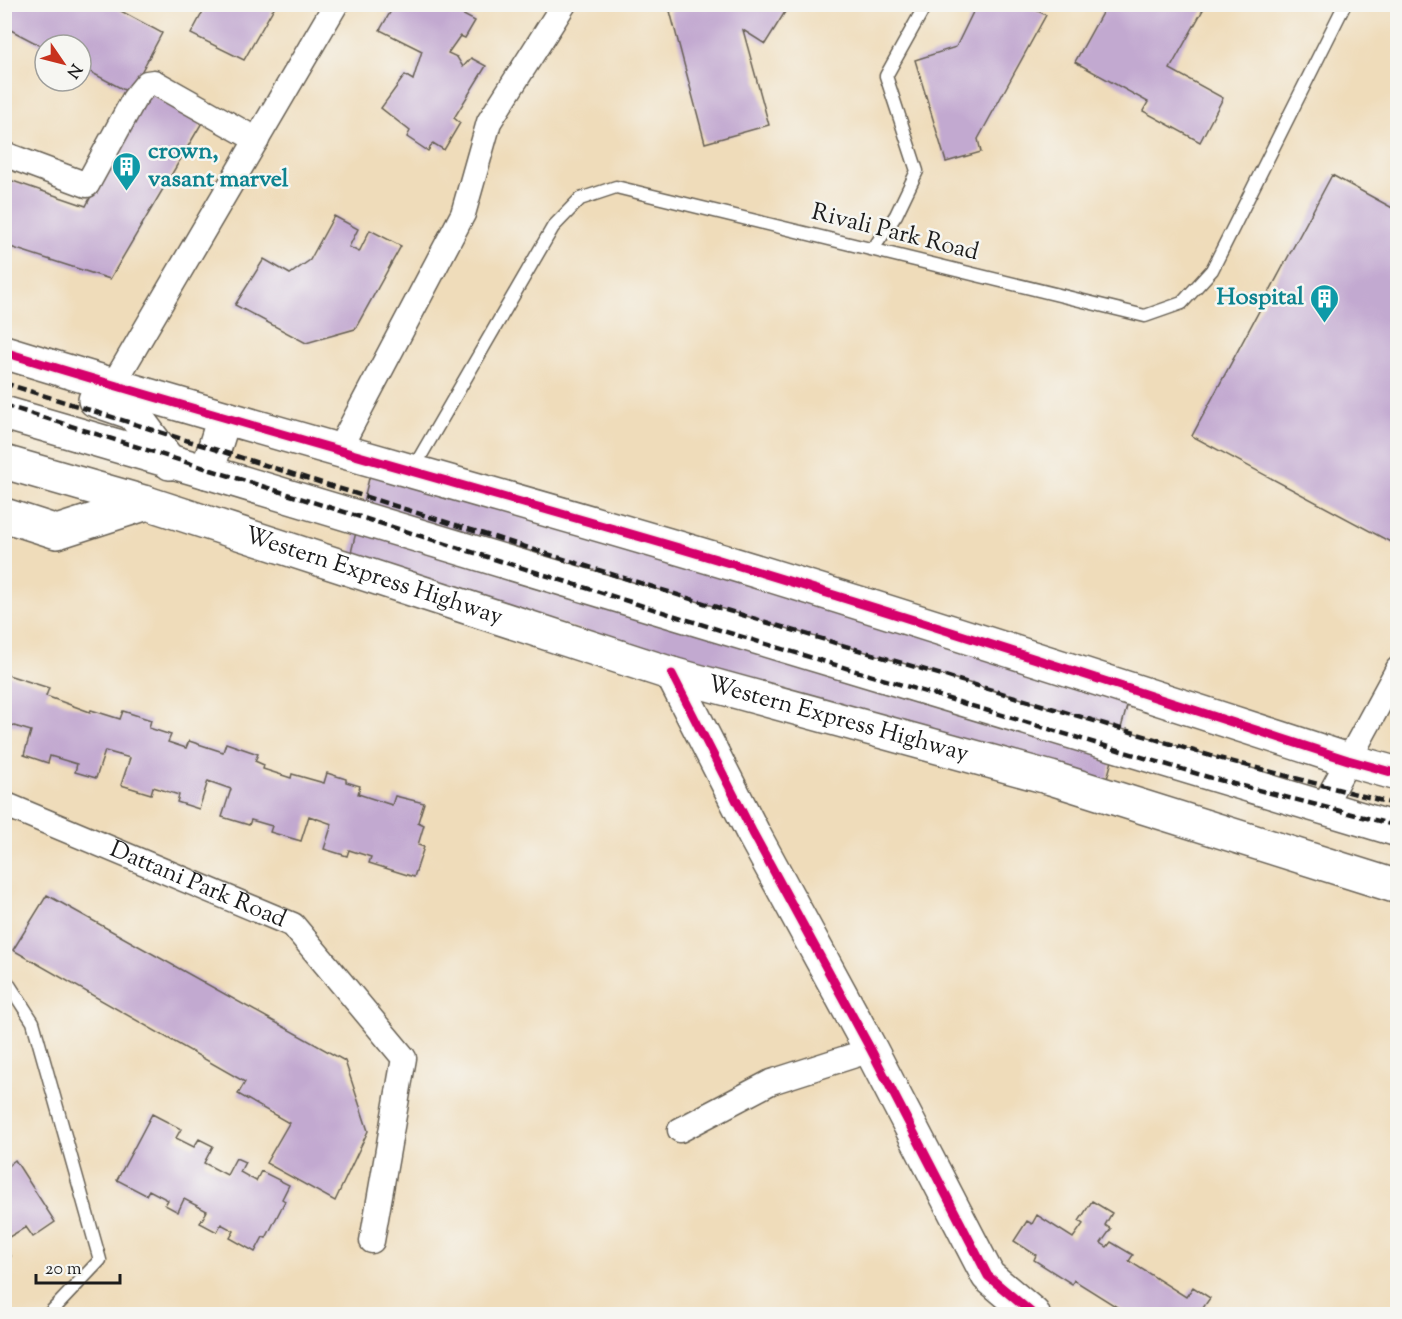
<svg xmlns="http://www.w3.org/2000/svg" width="1402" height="1319" font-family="'Sorts Mill Goudy',serif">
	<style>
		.building { fill: #c2a9d0 }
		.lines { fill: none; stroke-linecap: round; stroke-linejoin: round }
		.lane-casing { stroke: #665f53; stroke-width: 15 }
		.street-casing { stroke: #665f53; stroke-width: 27 }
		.secondary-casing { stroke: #665f53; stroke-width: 36 }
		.highway-casing { stroke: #665f53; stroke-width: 36 }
		.lane { stroke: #fff; stroke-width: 12 }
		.street { stroke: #fff; stroke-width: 24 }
		.secondary { stroke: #fff; stroke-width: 33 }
		.highway { stroke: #fff; stroke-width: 33 }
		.rail { stroke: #1c1c1c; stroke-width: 4.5; stroke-dasharray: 9 4.5; stroke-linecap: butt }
		.cycleway-casing { stroke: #f6f6f2; stroke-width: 13 }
		.cycleway { stroke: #d6006c; stroke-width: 9 }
		.labels { text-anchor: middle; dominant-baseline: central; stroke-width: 5; stroke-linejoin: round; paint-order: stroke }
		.culture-label { font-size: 24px; font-weight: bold; fill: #0d838f; stroke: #f6f6f2; text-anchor: start }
		.street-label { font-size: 24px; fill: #1c1c1c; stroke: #f6f6f2 }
	</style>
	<rect width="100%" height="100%" fill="#f6f6f2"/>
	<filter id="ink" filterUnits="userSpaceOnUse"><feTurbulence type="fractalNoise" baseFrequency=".0167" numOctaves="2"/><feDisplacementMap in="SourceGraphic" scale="12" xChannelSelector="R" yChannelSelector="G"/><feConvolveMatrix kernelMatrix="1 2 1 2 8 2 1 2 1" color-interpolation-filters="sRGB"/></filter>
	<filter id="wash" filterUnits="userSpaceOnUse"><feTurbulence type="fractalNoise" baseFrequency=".008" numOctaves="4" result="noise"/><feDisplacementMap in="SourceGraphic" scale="24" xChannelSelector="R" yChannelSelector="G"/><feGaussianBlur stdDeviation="1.35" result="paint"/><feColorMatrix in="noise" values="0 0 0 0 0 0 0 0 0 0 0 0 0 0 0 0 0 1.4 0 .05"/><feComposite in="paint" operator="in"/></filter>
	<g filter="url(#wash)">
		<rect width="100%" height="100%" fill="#efdcba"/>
		<g id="blocks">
			<path class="building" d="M5,4h103l54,29 -32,60 -49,-26v-22h-36v3l-40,-21z
				M207,4h69l-32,56 -53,-26z
				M395,4h48l32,17 -10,17 -5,-2 -12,17 9,4 6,10 8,-9 15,8 -32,52 6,5 -16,27 -11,-7 -5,8 -21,-14 3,-6 -29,-23 24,-33 8,5 9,-29 -42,-21z
				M691,4h99l-25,40 -22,-14 26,95 -64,18 -35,-132z
				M977,4h47l22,11 -68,124 3,13 -35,10 -31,-102 41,-13z
				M1107,4h91l6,4 -34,61 53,29 -23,44 -57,-31 5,-9 -73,-40z
				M145,91l58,30 -93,158 -106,-34v-67l82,28z
				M1332,175l66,36 -2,334 -204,-109z
				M334,216l24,13 -9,18 10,5 11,-22 31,16 -46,83 -49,14 -71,-38 29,-46 26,15 20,-14z
				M372,466l759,226 -26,94 -756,-225z
				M8,675l41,13 -3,8 44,16 1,-2 29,9 3,-8 28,9 -2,8 22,7 -3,7 18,6 3,-7 34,11 3,-9 32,11 -3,7 9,4 -1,4 28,9 1,-4 32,9 3,-10 19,6v3l14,4 -2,8 34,11 3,-9 29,7 -6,19 6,3 -6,20 6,2 -10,30 -45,-14 2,-6 -22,-7 -2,6 -23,-7 8,-25 -23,-8 -8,25 -31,-9 2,-6 -21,-6 -2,5 -27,-8 9,-28 -23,-8 -9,28 -22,-7 2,-7 -26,-8 -2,7 -30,-9 9,-27 -25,-7 -9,27 -21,-6 2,-8 -27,-8 -2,7 -24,-8 7,-24 -27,-8v-41z
				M47,895l298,166 23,70 -33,70 -69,-38 23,-40 -51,-29 7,-12 -232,-132z
				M152,1114l29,15 -5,9 18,9 5,-8 14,7 -9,17 23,12 9,-17 9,4 -5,10 16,9 5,-10 28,14 -7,14 3,2 -19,37 -3,-1 -8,15 -25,-14 4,-7 -13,-7 -4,8 -17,-9 7,-12 -23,-12 -6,13 -13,-7 3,-5 -19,-10 -3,5 -29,-15z
				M15,1160l40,62 -22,15 -7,-10 -22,13v-71z
				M1092,1201l20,12 -7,12 6,4 -10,14 6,4 4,-5 22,13 -4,6 57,36 7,-10 17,11 -7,10 10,6h-85l-54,-34 -2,4 -38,-24 2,-5 -22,-14 13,-20 5,3 5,-9 36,23 10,-14 -4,-3z
				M4,1252l7,4 -6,10 6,5 -7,9z"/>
		</g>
	</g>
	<g filter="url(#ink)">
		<use href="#blocks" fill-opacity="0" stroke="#665f53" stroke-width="1.5"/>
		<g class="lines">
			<defs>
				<path id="lane" d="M873,249l23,-34 21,-44 -31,-95 40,-72
					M413,469l140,-242 27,-28 36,-12 529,129 37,-13 30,-33 133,-266
					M4,977l29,45 67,238 -51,54"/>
				<g id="street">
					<path d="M4,154l83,31 47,-86 13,-16 7,-1 103,58"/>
					<path d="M106,399l7,-14 223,-381"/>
					<path d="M338,451l125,-237 26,-92 75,-118"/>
					<path id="s1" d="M4,804l289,121 111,133 -32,183"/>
					<path d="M1323,807l75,-138"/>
					<path d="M680,1130l91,-48 100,-32"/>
				</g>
				<path id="secondary" d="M4,352c243,75 489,140 732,213 205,62 409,129 612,195l50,14
					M95,400l38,13 37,50
					M4,515l53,17 90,-29
					M672,674l81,159 118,217 117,226 45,38"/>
				<g id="highway">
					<path d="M4,413l203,59 1191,358"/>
					<path id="s2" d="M4,462l143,41 525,171 379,104 347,109"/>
					<path d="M207,472l17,-54"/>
				</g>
			</defs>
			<use href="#lane" class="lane-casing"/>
			<use href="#street" class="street-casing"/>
			<use href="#secondary" class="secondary-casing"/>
			<use href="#highway" class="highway-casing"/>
			<use href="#lane" class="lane"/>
			<use href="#street" class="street"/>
			<use href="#secondary" class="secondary"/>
			<use href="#highway" class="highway"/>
			<path class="rail" d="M4,383l725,228 482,145 187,49
				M4,405l719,226 485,146 190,49"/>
			<defs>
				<path id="cycleway" d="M4,352c243,75 489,140 732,213 205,62 409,129 612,195l50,14
					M672,674l81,159 118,217 117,226 45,38"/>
			</defs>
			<use href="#cycleway" class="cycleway-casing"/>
			<use href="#cycleway" class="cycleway"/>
		</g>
	</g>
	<defs>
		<symbol id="building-pin" viewBox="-11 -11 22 30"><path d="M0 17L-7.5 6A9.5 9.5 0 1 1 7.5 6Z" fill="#0f9aa8" stroke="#f6f6f2"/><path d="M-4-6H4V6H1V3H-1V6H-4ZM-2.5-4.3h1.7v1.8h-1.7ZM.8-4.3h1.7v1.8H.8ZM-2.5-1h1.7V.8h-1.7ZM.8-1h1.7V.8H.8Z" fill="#fff"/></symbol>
	</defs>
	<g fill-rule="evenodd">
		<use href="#building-pin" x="110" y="150" width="33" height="45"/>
		<use href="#building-pin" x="1308" y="282" width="33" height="45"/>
	</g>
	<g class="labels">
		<g class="culture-label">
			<text x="148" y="152">crown,<tspan x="148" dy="28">vasant marvel</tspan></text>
			<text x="1304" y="298" text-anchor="end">Hospital</text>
		</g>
		<g class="street-label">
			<text transform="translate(895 233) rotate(14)">Rivali Park Road</text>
			<text stroke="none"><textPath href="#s2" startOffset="387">Western Express Highway</textPath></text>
			<text stroke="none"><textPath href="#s2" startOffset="873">Western Express Highway</textPath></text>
			<text stroke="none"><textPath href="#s1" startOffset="210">Dattani Park Road</textPath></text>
		</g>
	</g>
	<rect width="1402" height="1319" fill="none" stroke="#f6f6f2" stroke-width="24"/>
	<g transform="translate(63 63) rotate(125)"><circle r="28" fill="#f6f6f2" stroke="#9f9f9c" stroke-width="1.5"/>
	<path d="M0-4.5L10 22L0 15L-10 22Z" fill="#c8321e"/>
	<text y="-9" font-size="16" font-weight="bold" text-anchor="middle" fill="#1c1c1c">N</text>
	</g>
	<path d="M36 1274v9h84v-9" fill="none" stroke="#1c1c1c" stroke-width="3"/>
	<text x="45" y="1274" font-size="18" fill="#1c1c1c" stroke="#f6f6f2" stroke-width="4.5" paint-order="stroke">20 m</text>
</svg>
